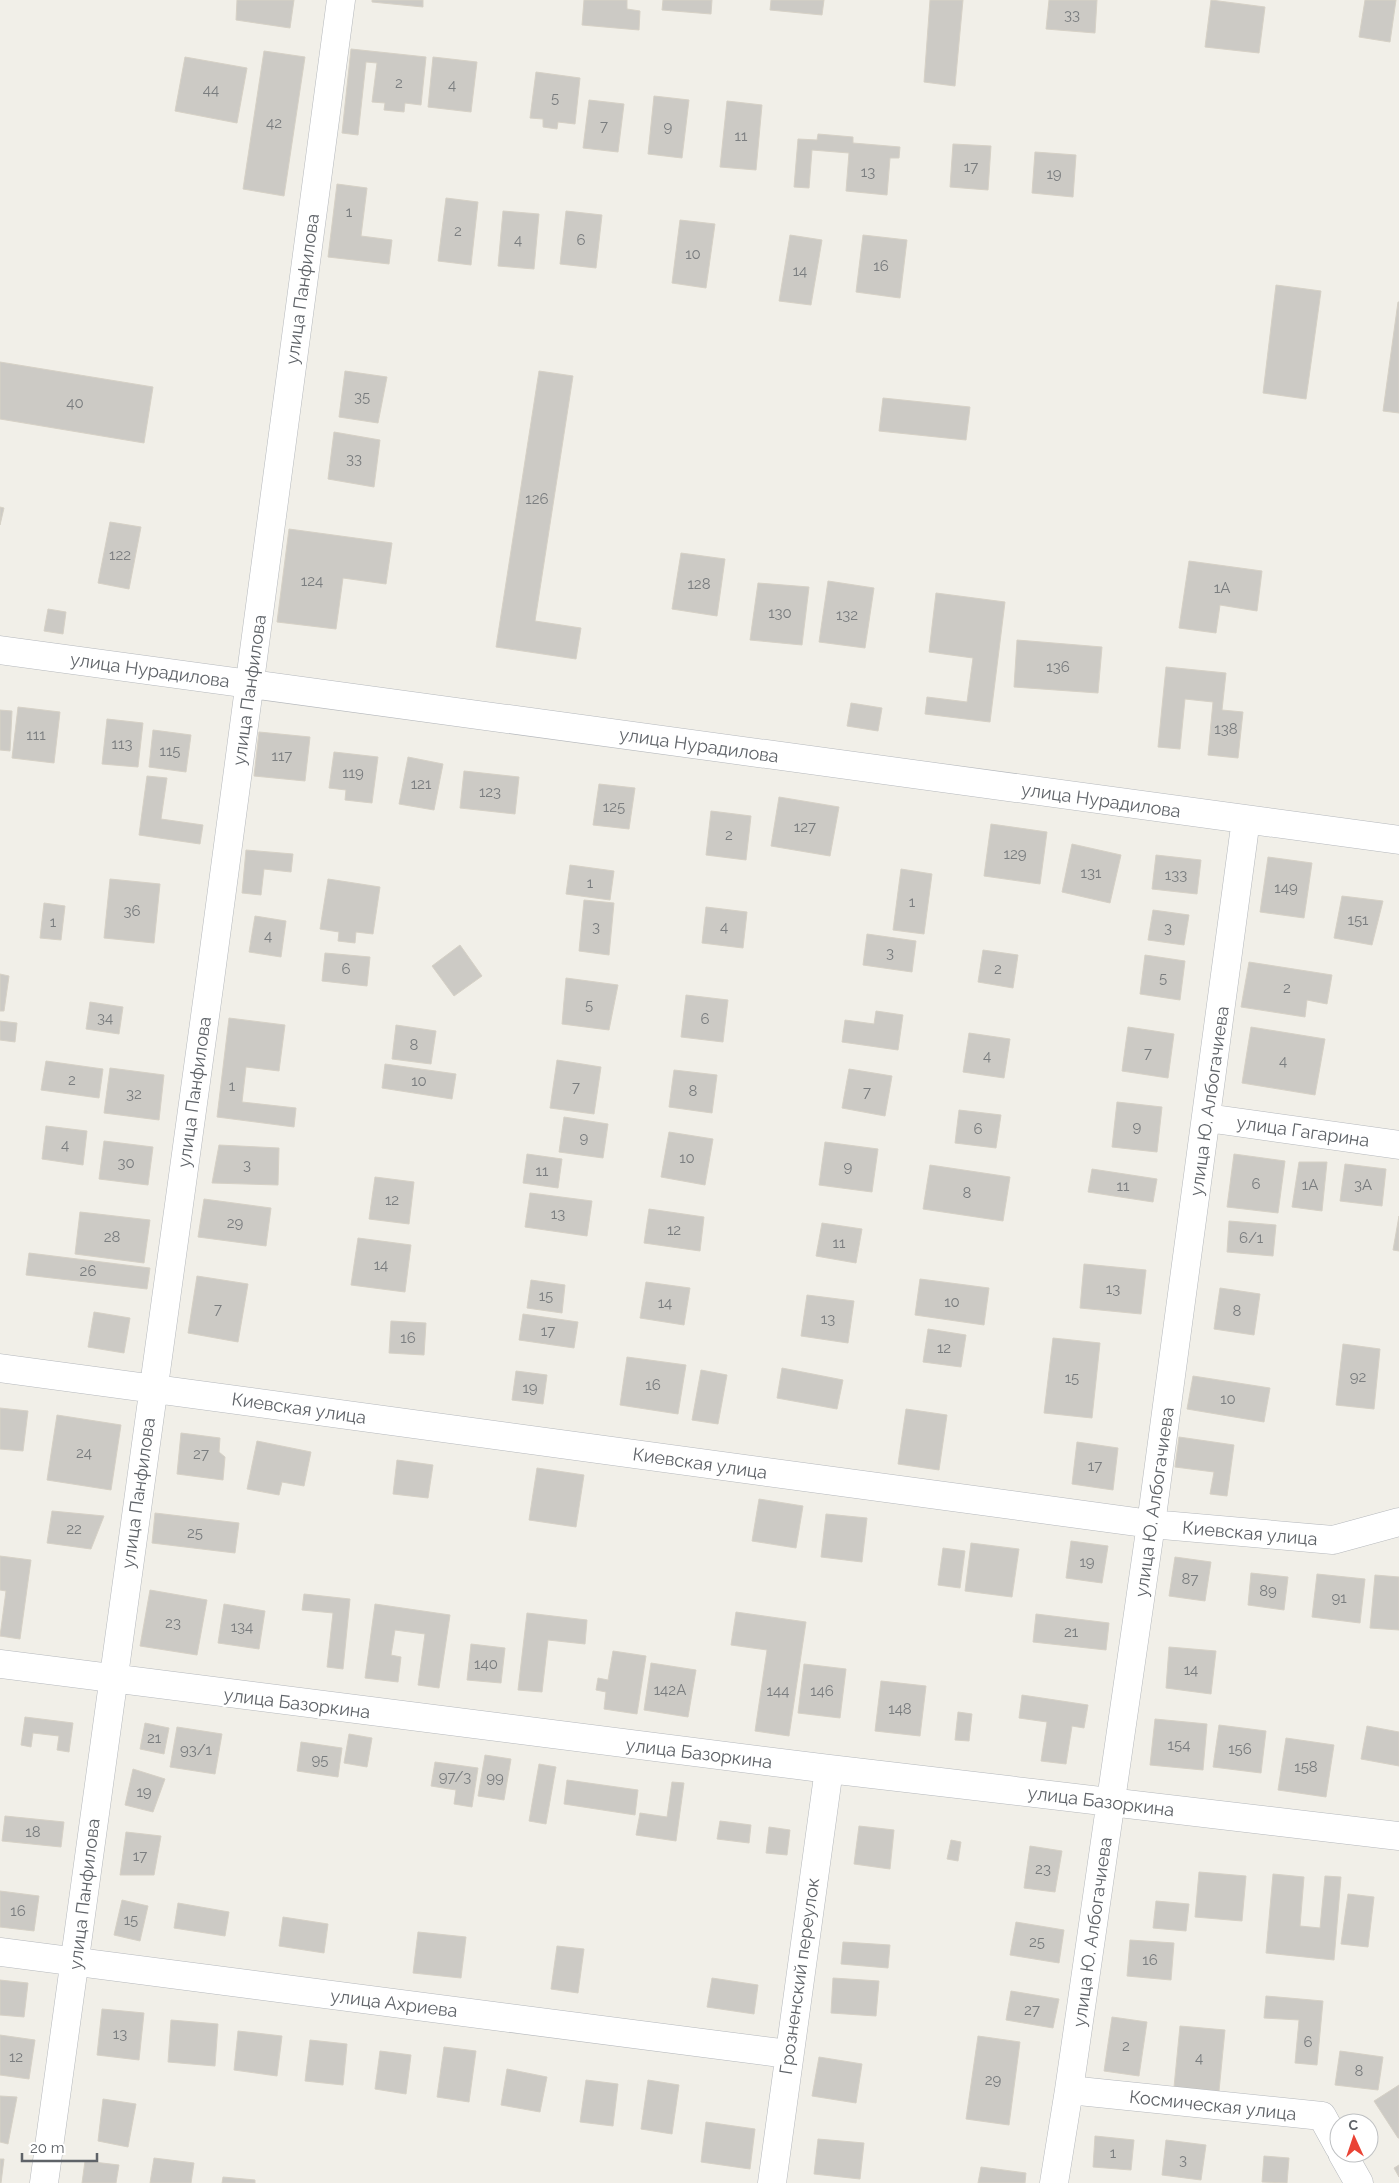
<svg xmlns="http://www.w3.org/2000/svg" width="1399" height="2183" font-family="Raleway,sans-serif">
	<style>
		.building { fill: #cccac5; stroke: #d6d1c6 }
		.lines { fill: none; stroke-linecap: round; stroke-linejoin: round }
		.minor-casing { stroke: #b5b8bc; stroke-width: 29 }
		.minor { stroke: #fff; stroke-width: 28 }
		.labels { text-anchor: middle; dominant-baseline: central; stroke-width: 5; stroke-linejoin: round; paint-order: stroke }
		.number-label { font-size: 15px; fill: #7a7d7f }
		.street-label { font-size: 18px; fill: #5f6368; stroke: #fff }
	</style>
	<rect width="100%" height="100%" fill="#f1efe8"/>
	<path class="building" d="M237,0h57l-4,28 -54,-8z
		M372,0h51v7l-51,-5z
		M584,0h43v9l13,2 -1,19 -57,-5z
		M663,0h49l-1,14 -49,-4z
		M771,0h53l-2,15 -52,-5z
		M930,0h33l-8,86 -31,-4z
		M1049,0h48l-2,33 -49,-4z
		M1211,0l54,7 -6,46 -54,-6z
		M1365,0h31l-6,42 -31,-5z
		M351,49l75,8 -5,48 -16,-2 -1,9 -20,-2 1,-7 -13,-1 5,-39 -11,-1 -8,73 -16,-2z
		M264,51l41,6 -21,139 -41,-7z
		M185,57l62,11 -10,55 -62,-12z
		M433,57l44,5 -6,50 -43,-5z
		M536,72l44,6 -5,46 -17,-2 -1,7 -14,-2v-8l-13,-1z
		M654,96l35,4 -7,58 -34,-4z
		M589,100l35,4 -6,48 -35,-4z
		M727,101l35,4 -6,65 -36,-3z
		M818,134l35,3v6l47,4 -1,11h-9l-3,37 -41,-4 3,-38 -37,-3 -3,38 -15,-1 4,-48 19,1z
		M953,144l38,2 -3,44 -38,-3z
		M1035,152l41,3 -3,42 -41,-4z
		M337,184l30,4 -6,48 31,4 -3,24 -61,-7z
		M446,198l32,4 -7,63 -33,-4z
		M503,211l36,3 -5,55 -36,-3z
		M566,211l36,4 -6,53 -36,-4z
		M680,220l35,4 -9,64 -34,-5z
		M790,235l32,5 -11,65 -32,-4z
		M863,235l44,5 -7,58 -44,-6z
		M1276,285l45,6 -15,108 -43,-6z
		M1398,302h1v111l-16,-2z
		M0,362l153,25 -9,56 -144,-24z
		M345,371l42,6 -9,46 -39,-6z
		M539,371l34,5 -38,245 46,7 -5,31 -80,-12z
		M883,398l87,9 -4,33 -87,-9z
		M334,432l46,8 -6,47 -46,-8z
		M0,507l4,1 -4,17z
		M110,522l31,5 -12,62 -31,-6z
		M289,529l103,14 -6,41 -43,-6 -7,51 -59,-7z
		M681,553l44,6 -8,57 -45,-7z
		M1189,561l73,10 -5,40 -37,-6 -4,28 -37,-5z
		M828,581l46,7 -9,60 -46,-6z
		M758,583l51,4 -7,58 -52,-5z
		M936,593l69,9 -15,120 -65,-8 2,-17 40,5 6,-44 -44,-6z
		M48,609l18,3 -3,22 -19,-3z
		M1017,640l85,7 -4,46 -84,-6z
		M1166,667l60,6 -4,37 21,2 -5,46 -30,-3 5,-53 -28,-3 -5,50 -22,-2z
		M851,703l31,5 -4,23 -31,-5z
		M18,707l42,5 -6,51 -42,-5z
		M0,710l12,1 -2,40 -10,-1z
		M107,719l36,4 -5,44 -36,-3z
		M153,730l38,5 -5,37 -37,-5z
		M259,732l51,5 -5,44 -51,-5z
		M334,752l44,5 -6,46 -27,-3 1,-10 -17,-2z
		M408,757l35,7 -9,46 -35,-6z
		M464,771l55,6 -4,37 -55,-6z
		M147,776l20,2 -6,41 42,6 -3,19 -61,-9z
		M599,784l36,4 -6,41 -36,-4z
		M779,797l60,10 -9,49 -59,-10z
		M711,811l40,5 -5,44 -40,-5z
		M991,824l56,8 -7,52 -56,-8z
		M1072,844l49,11 -11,48 -48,-11z
		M246,850l47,4 -2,18 -27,-3 -3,26 -19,-2z
		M1156,855l45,5 -4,34 -45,-5z
		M1268,857l44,6 -8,55 -44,-6z
		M570,865l44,6 -4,29 -44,-6z
		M901,869l31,5 -8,60 -31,-4z
		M110,879l50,5 -6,59 -50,-5z
		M328,879l52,8 -7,47 -17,-2 -1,11 -17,-2 1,-9 -19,-3z
		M1342,896l41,5 -11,44 -38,-7z
		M584,900l30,3 -5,52 -30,-4z
		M44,903l21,3 -4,34 -21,-2z
		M706,907l41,5 -4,36 -41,-5z
		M1153,910l36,5 -5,30 -36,-5z
		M255,916l31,5 -5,36 -32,-5z
		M867,934l49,7 -4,31 -49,-7z
		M460,945l22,31 -28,20 -22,-30z
		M983,950l35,5 -5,33 -35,-6z
		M325,953l45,4 -3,29 -45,-5z
		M1145,955l40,6 -5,39 -40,-6z
		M1249,962l83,13 -5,29 -20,-4 -2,17 -64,-10z
		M0,974l9,2 -5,35h-4z
		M566,978l52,7 -9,45 -47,-6z
		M686,995l42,5 -5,42 -42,-5z
		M90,1002l33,5 -4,27 -33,-5z
		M876,1011l27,4 -5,35 -56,-8 3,-22 29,4z
		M229,1018l56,7 -6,46 -33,-4 -4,35 54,6 -2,19 -77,-10z
		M0,1021l17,2 -2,19 -15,-2z
		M396,1025l40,6 -5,33 -39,-5z
		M1128,1027l46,7 -6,44 -46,-7z
		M1251,1027l74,12 -10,56 -73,-12z
		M969,1033l41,6 -6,39 -41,-6z
		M557,1060l44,7 -7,47 -44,-6z
		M46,1061l57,8 -4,29 -58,-8z
		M385,1064l71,10 -4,25 -70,-11z
		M110,1068l54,7 -5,45 -55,-7z
		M849,1069l43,7 -7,40 -43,-8z
		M674,1070l43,5 -5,38 -43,-6z
		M1117,1102l45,5 -5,45 -45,-5z
		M959,1110l42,5 -5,33 -41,-5z
		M564,1117l44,7 -5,34 -44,-6z
		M46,1126l41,5 -4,34 -41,-6z
		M669,1132l44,7 -8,46 -44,-8z
		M104,1141l49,6 -5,38 -49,-6z
		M825,1142l53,7 -6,43 -53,-7z
		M219,1145l60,3 -1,37 -66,-2z
		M527,1154l35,5 -4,29 -35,-5z
		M1234,1154l51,7 -7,52 -51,-6z
		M1299,1162h28l-5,49 -30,-4z
		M1345,1164l41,5 -4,37 -42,-5z
		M930,1165l80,12 -7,44 -80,-12z
		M1092,1169l65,10 -4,23 -65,-10z
		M375,1177l39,5 -5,42 -40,-5z
		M530,1193l62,8 -5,35 -62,-9z
		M204,1199l67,9 -5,38 -68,-9z
		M649,1209l55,8 -4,34 -56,-8z
		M80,1212l70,8 -6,43 -69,-9z
		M1399,1216v35l-6,-1z
		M1229,1221l47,4 -3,31 -46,-4z
		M822,1223l40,6 -6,34 -40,-7z
		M358,1238l53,7 -6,47 -54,-7z
		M29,1253l121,15 -3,21 -121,-14z
		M1084,1264l62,6 -5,44 -61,-6z
		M197,1276l51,8 -10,58 -50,-9z
		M920,1279l69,9 -5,37 -69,-10z
		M531,1280l34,5 -3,28 -35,-5z
		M646,1282l44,6 -6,37 -44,-7z
		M1220,1288l40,6 -6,41 -40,-6z
		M807,1295l47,6 -6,42 -47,-7z
		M94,1312l36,6 -6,35 -36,-6z
		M523,1314l55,8 -4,26 -55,-8z
		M391,1321l35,2 -2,32 -35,-2z
		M928,1329l38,6 -5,32 -38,-5z
		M1053,1338l47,5 -8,75 -48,-5z
		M1343,1344l37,5 -6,60 -38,-4z
		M627,1357l59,8 -8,49 -58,-9z
		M782,1368l61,12 -6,29 -60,-11z
		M701,1370l26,5 -9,49 -26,-4z
		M516,1371l31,4 -4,29 -31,-4z
		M1193,1376l77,12 -6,34 -77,-13z
		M0,1408l28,3 -5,40 -23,-2z
		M906,1409l41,6 -8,55 -41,-6z
		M57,1415l64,10 -10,65 -64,-10z
		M181,1433l39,5 -1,14 6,5 -2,23 -46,-6z
		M1179,1437l55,8 -7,51 -17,-2 4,-22 -39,-5z
		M257,1441l54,11 -7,34 -22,-4 -3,13 -32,-6z
		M1077,1442l41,6 -5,42 -41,-6z
		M397,1460l36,5 -5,33 -35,-4z
		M537,1468l47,7 -8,52 -47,-7z
		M759,1499l44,7 -7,42 -44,-7z
		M52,1511l52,5 -13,33 -44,-6z
		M155,1513l84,10 -4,30 -83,-10z
		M826,1514l41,4 -5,44 -41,-5z
		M1071,1541l37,5 -6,37 -36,-5z
		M971,1543l48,6 -7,48 -47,-6z
		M943,1548l22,3 -5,37 -22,-3z
		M0,1556l31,4 -11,79 -20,-3 6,-45 -6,-1z
		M1175,1557l36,5 -6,39 -36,-5z
		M1251,1573l37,4 -4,33 -36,-5z
		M1317,1574l48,5 -5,44 -48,-6z
		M1375,1575l24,2v53l-29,-2z
		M150,1590l57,10 -10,55 -57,-9z
		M304,1594l46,5 -7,70 -16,-2 6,-54 -31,-3z
		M224,1604l41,7 -6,38 -41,-6z
		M375,1604l75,11 -11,73 -21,-3 7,-51 -30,-4 -4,25 10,2 -3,25 -33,-4z
		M736,1612l70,10 -17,114 -34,-5 12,-81 -36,-5z
		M527,1613l60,7 -2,24 -37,-4 -6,52 -24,-2z
		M1036,1614l73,9 -3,27 -73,-8z
		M471,1644l34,4 -4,35 -34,-3z
		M1169,1647l47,4 -5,43 -45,-6z
		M613,1651l33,5 -9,58 -33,-5 2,-17 -10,-2 2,-12 10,2z
		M651,1663l45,7 -8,47 -44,-7z
		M804,1664l42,5 -6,49 -42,-5z
		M881,1681l45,5 -6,50 -45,-5z
		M1022,1695l66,10 -4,23 -12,-2 -6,38 -25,-3 6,-39 -28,-4z
		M958,1712l14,2 -3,27 -14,-1z
		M25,1717l48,6 -4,29 -12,-2 2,-14 -26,-3 -2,14 -10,-2z
		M1155,1719l52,5 -4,46 -53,-5z
		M145,1723l24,5 -5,26 -24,-5z
		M1219,1725l47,6 -5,42 -48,-6z
		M1367,1726l32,6v34l-38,-7z
		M177,1727l45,7 -7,40 -45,-7z
		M349,1734l23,4 -5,29 -23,-4z
		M1286,1738l48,7 -8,52 -48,-7z
		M301,1742l41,6 -4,29 -41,-6z
		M485,1755l26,4 -7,41 -26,-4z
		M435,1762l43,6 -6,39 -18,-3 2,-14 -25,-4z
		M539,1764l17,3 -10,57 -17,-3z
		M133,1769l32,10 -12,33 -28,-7z
		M567,1780l71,10 -3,25 -71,-11z
		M672,1782l12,1 -8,58 -40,-6 4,-22 27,4z
		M5,1816l59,6 -3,25 -59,-6z
		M720,1821l31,4 -2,18 -32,-4z
		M859,1826l35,4 -4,39 -36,-5z
		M769,1827l21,3 -3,25 -21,-2z
		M126,1832l35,4 -7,39h-34z
		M951,1840l10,2 -3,19 -11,-2z
		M1030,1846l32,5 -7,41 -31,-4z
		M1199,1872l47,4 -4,45 -47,-4z
		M1273,1874l31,3 -4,49 20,2 5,-52 16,1 -7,83 -68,-7z
		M0,1891l39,5 -5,35 -34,-4z
		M1348,1894l26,3 -6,50 -27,-3z
		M122,1900l26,6 -8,35 -26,-6z
		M1156,1901l33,3 -3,27 -33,-3z
		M178,1903l51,9 -4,24 -51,-8z
		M283,1917l45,7 -4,29 -45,-7z
		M1016,1922l48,8 -5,33 -49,-8z
		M418,1932l48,5 -5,41 -48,-5z
		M1130,1940l44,3 -3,37 -44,-4z
		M843,1942l47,3 -2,23 -47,-4z
		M557,1946l27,3 -6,44 -27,-4z
		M712,1978l46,7 -4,29 -47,-7z
		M833,1978l46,3 -3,35 -45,-3z
		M0,1980l28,3 -4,34 -24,-2z
		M1011,1991l48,8 -6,29 -47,-8z
		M1266,1996l57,5 -6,64 -22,-2 4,-43 -35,-2z
		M102,2009l42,4 -5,47 -42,-5z
		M1112,2017l35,5 -8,54 -35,-5z
		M171,2020l47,4 -3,42 -47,-4z
		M1180,2026l45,4 -6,61 -45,-4z
		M238,2031l44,5 -5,40 -43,-6z
		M0,2035l35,5 -6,39 -29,-4z
		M978,2036l42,6 -11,83 -43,-6z
		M310,2040l37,4 -4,41 -38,-4z
		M444,2047l32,4 -7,51 -32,-5z
		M380,2051l31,4 -5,39 -31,-5z
		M1340,2051l43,6 -5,33 -43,-5z
		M819,2057l43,7 -6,39 -44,-7z
		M507,2069l40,8 -7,35 -39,-7z
		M586,2080l32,4 -5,42 -33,-4z
		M648,2080l31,5 -7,49 -31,-5z
		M1399,2085v53h-1l-24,-37z
		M0,2096l17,1 -9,47 -8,-2z
		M103,2099l33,5 -8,43 -30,-6z
		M706,2122l49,7 -5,40 -49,-7z
		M1095,2136l39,4 -3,30 -38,-3z
		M818,2139l46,4 -4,36 -46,-5z
		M1166,2140l40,5 -5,35 -39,-5z
		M1264,2156l25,2 -2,25 -25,-1z
		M154,2158l40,5 -3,20h-41z
		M0,2159h4l-3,24h-1z
		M85,2161l34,4 -3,18h-34z
		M1399,2165v12l-5,-9z
		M981,2167l45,6 -1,10h-47z
		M223,2177l32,3v3h-33z"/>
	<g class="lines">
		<defs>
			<path id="minor" d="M0,650l1399,190
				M1207,1118l192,27
				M0,1368l1151,156 182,16 66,-18
				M0,1664l829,105 570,67
				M0,1952l788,102
				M1069,2090l253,26 17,31
				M1342,2153l17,30
				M44,2183l166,-1203 131,-980
				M772,2183l57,-414
				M1054,2183l15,-93 82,-566 95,-705"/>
		</defs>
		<use href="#minor" class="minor-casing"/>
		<use href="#minor" class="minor"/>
	</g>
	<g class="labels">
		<g class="number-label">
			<text x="1072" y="15">33</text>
			<text x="399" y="83">2</text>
			<text x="452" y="85">4</text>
			<text x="211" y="90">44</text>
			<text x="555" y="98">5</text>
			<text x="274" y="123">42</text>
			<text x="604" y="126">7</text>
			<text x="668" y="127">9</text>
			<text x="741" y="136">11</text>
			<text x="971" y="167">17</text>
			<text x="868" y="172">13</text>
			<text x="1054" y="174">19</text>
			<text x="349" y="212">1</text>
			<text x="458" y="231">2</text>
			<text x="518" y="240">4</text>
			<text x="581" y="240">6</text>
			<text x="693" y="254">10</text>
			<text x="881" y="266">16</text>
			<text x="800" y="271">14</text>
			<text x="362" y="397">35</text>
			<text x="75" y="403">40</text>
			<text x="354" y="459">33</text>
			<text x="537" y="499">126</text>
			<text x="120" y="555">122</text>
			<text x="312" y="581">124</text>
			<text x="699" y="584">128</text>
			<text x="1222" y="588">1А</text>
			<text x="780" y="613">130</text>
			<text x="847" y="615">132</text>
			<text x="1058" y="667">136</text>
			<text x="1226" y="729">138</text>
			<text x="36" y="735">111</text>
			<text x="122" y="744">113</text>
			<text x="170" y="751">115</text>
			<text x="282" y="756">117</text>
			<text x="353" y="773">119</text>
			<text x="421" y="784">121</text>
			<text x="490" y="792">123</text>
			<text x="614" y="807">125</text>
			<text x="805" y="827">127</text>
			<text x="729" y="835">2</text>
			<text x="1015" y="854">129</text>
			<text x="1091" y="873">131</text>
			<text x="1176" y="875">133</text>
			<text x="590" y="883">1</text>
			<text x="1286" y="888">149</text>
			<text x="912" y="902">1</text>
			<text x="132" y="911">36</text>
			<text x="1358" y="920">151</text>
			<text x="53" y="922">1</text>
			<text x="596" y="927">3</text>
			<text x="724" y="927">4</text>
			<text x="1168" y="928">3</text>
			<text x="268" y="936">4</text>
			<text x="890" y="953">3</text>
			<text x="346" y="969">6</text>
			<text x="998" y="969">2</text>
			<text x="1163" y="978">5</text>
			<text x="1287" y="988">2</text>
			<text x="589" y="1005">5</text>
			<text x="105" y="1018">34</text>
			<text x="705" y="1019">6</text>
			<text x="414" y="1045">8</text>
			<text x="1148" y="1053">7</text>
			<text x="987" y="1056">4</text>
			<text x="1283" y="1061">4</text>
			<text x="72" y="1080">2</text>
			<text x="419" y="1081">10</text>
			<text x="232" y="1086">1</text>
			<text x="576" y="1087">7</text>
			<text x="693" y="1091">8</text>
			<text x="867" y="1092">7</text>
			<text x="134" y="1094">32</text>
			<text x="1137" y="1127">9</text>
			<text x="978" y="1129">6</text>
			<text x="584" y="1138">9</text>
			<text x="65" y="1145">4</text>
			<text x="687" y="1158">10</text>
			<text x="126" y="1163">30</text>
			<text x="247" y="1165">3</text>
			<text x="848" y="1167">9</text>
			<text x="542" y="1171">11</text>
			<text x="1256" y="1184">6</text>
			<text x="1310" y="1185">1А</text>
			<text x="1363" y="1185">3А</text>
			<text x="1123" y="1186">11</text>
			<text x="967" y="1193">8</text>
			<text x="392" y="1200">12</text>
			<text x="558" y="1214">13</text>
			<text x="235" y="1223">29</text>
			<text x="674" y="1230">12</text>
			<text x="112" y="1237">28</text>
			<text x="1251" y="1238">6/1</text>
			<text x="839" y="1243">11</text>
			<text x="381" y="1265">14</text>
			<text x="88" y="1271">26</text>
			<text x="1113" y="1289">13</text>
			<text x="546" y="1296">15</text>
			<text x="952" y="1302">10</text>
			<text x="665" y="1303">14</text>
			<text x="218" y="1309">7</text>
			<text x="1237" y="1311">8</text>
			<text x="828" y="1319">13</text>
			<text x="548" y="1331">17</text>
			<text x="408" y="1338">16</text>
			<text x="944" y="1348">12</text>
			<text x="1358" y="1377">92</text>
			<text x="1072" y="1378">15</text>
			<text x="653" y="1385">16</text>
			<text x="530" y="1388">19</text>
			<text x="1228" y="1399">10</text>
			<text x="84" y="1453">24</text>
			<text x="201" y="1454">27</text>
			<text x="1095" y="1466">17</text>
			<text x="74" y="1529">22</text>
			<text x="195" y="1533">25</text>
			<text x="1087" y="1562">19</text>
			<text x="1190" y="1579">87</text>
			<text x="1268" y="1591">89</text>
			<text x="1339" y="1598">91</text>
			<text x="173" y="1623">23</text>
			<text x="242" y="1627">134</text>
			<text x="1071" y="1632">21</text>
			<text x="486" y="1664">140</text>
			<text x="1191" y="1670">14</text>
			<text x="670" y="1690">142А</text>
			<text x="778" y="1691">144</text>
			<text x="822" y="1691">146</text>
			<text x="900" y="1709">148</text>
			<text x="154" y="1738">21</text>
			<text x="1179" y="1745">154</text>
			<text x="1240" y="1749">156</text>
			<text x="196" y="1750">93/1</text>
			<text x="320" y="1760">95</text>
			<text x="1306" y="1767">158</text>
			<text x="455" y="1777">97/3</text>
			<text x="495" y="1778">99</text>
			<text x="144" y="1792">19</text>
			<text x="33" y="1832">18</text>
			<text x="140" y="1856">17</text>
			<text x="1043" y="1869">23</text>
			<text x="18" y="1911">16</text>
			<text x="131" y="1920">15</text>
			<text x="1037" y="1942">25</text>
			<text x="1150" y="1960">16</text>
			<text x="1032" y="2010">27</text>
			<text x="120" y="2034">13</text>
			<text x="1308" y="2042">6</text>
			<text x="1126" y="2046">2</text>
			<text x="16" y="2057">12</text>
			<text x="1199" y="2058">4</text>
			<text x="1359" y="2071">8</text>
			<text x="993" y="2080">29</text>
			<text x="1113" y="2153">1</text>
			<text x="1183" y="2160">3</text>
		</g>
		<g class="street-label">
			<text transform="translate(302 289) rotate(-82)">улица Панфилова</text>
			<text transform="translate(150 670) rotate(8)">улица Нурадилова</text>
			<text transform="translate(249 690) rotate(-82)">улица Панфилова</text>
			<text transform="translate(699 745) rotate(8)">улица Нурадилова</text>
			<text transform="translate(1101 800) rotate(8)">улица Нурадилова</text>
			<text transform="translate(194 1092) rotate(-82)">улица Панфилова</text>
			<text transform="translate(1209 1101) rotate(-82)">улица Ю. Албогачиева</text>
			<text transform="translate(1303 1131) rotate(8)">улица Гагарина</text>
			<text transform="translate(299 1408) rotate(8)">Киевская улица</text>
			<text transform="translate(700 1463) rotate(8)">Киевская улица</text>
			<text transform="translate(138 1493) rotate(-82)">улица Панфилова</text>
			<text transform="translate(1154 1502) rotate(-82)">улица Ю. Албогачиева</text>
			<text transform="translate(1250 1533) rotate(5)">Киевская улица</text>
			<text transform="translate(297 1703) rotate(7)">улица Базоркина</text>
			<text transform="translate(699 1753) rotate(7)">улица Базоркина</text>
			<text transform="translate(1101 1801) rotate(7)">улица Базоркина</text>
			<text transform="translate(84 1894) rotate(-83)">улица Панфилова</text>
			<text transform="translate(1092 1932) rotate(-82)">улица Ю. Албогачиева</text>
			<text transform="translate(799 1976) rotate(-82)">Грозненский переулок</text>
			<text transform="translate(394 2003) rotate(7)">улица Ахриева</text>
			<text transform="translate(1213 2105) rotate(6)">Космическая улица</text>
		</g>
	</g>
	<g transform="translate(1354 2138) rotate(357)"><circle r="24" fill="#ffffff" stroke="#bfc1c3"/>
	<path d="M0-4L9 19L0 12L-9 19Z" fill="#ea4335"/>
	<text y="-8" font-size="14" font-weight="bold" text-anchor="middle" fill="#5f6368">С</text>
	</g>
	<path d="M22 2153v8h75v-8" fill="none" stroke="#5f6368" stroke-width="2.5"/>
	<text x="30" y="2153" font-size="15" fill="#5f6368" stroke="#ffffff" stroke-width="4" paint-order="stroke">20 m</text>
</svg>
